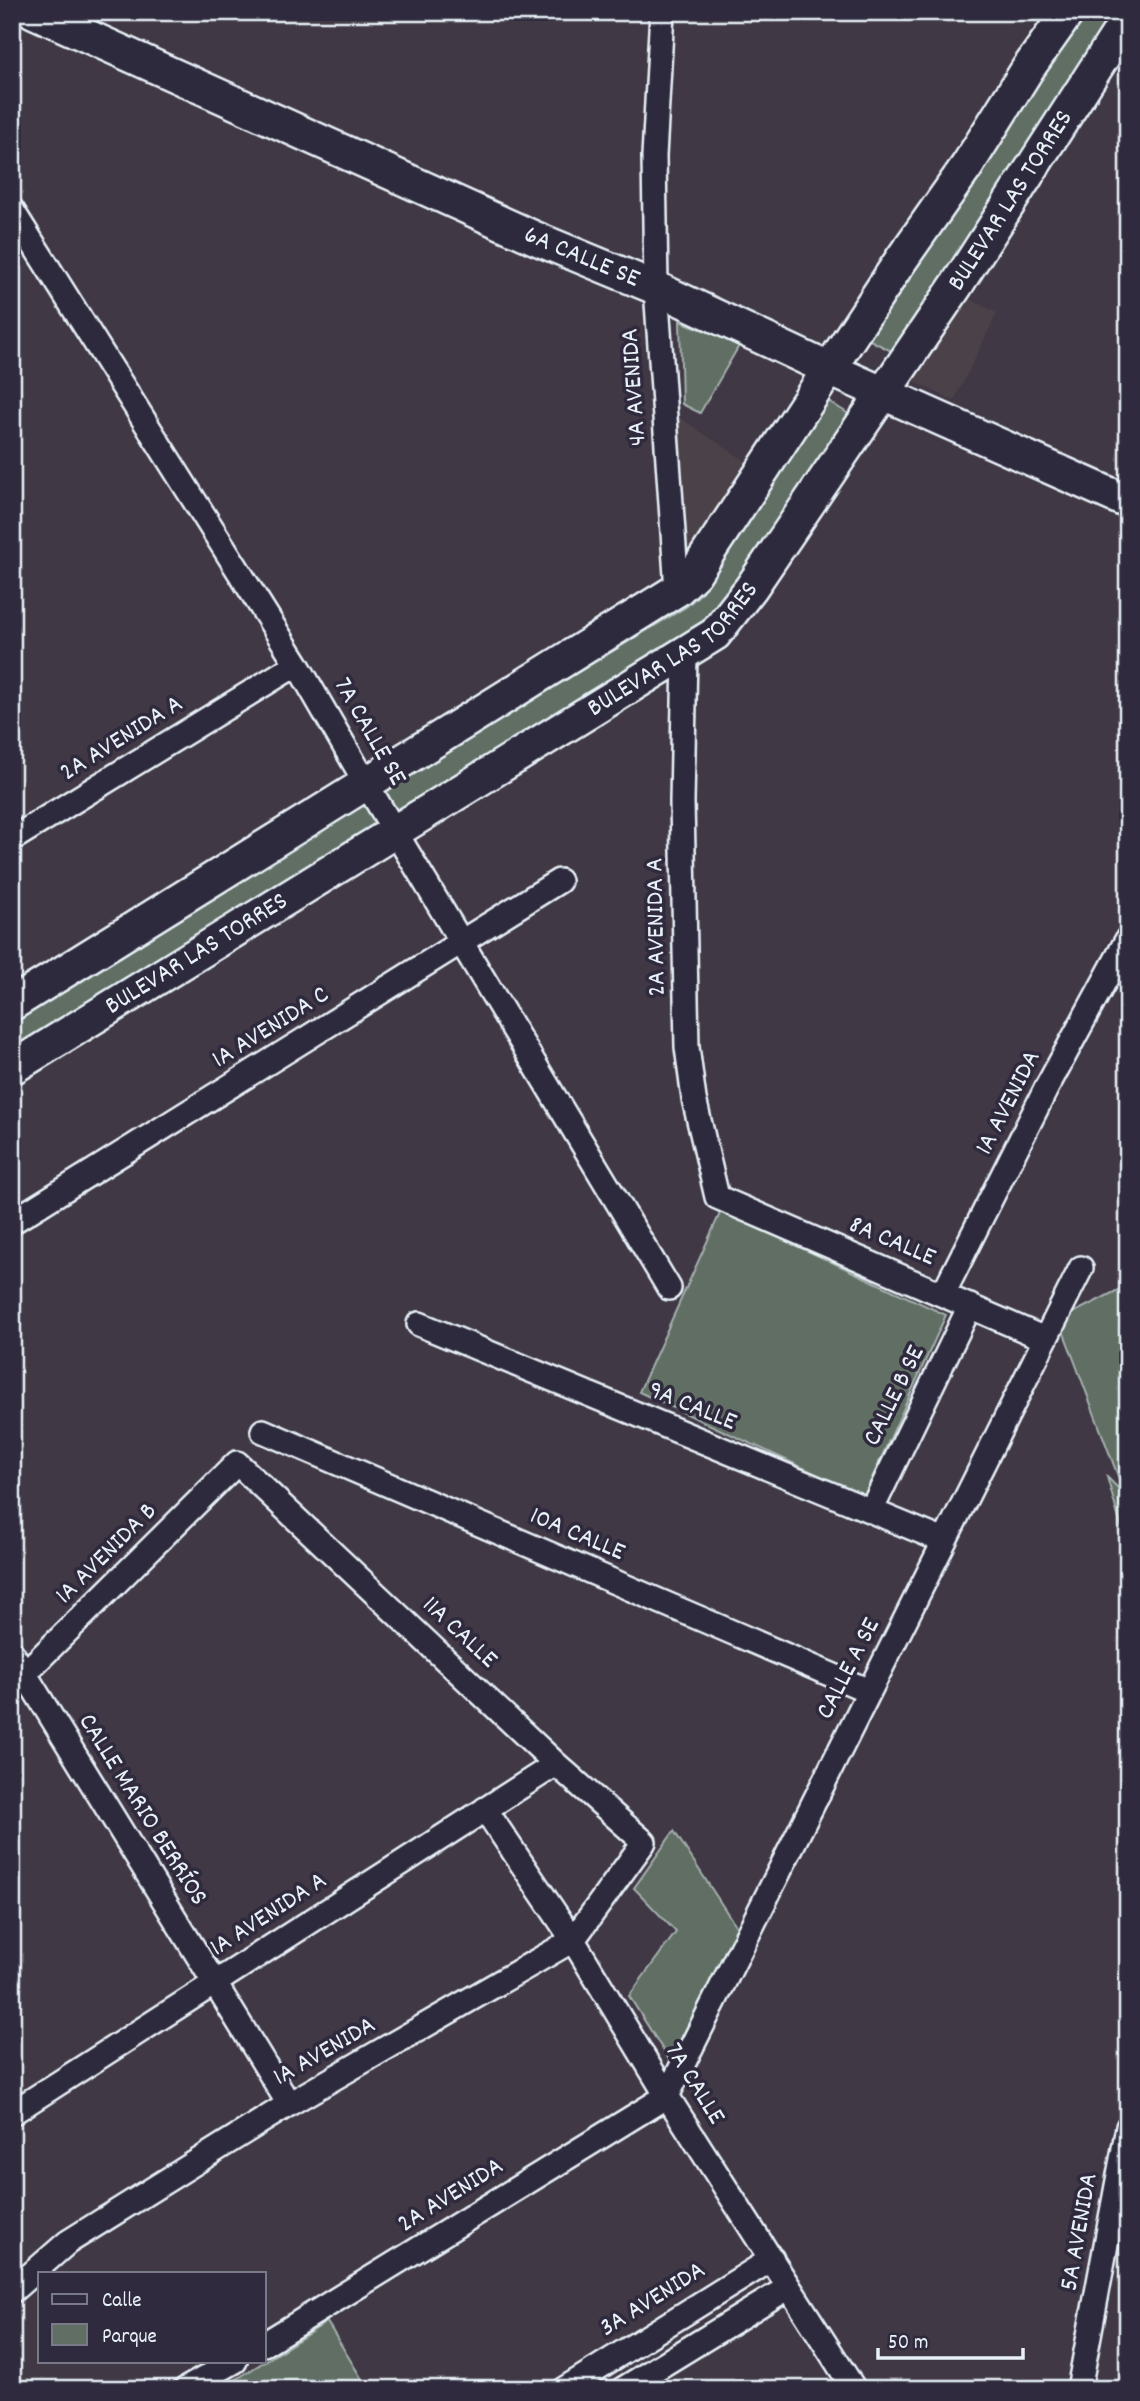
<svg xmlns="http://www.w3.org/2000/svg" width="1140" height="2401" font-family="Dekko,sans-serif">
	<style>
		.built { fill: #4c4249 }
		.green { fill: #606e64; stroke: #a4b0ae; stroke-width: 2 }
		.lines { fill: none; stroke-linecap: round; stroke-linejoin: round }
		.street-casing { stroke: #e8f1f8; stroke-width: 28 }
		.secondary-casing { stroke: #e8f1f8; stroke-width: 37 }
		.street { stroke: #2f2a3d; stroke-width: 23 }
		.secondary { stroke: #2f2a3d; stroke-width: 32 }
		.labels { text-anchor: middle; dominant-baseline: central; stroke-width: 7; stroke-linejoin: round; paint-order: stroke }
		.street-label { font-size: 26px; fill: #e8f1f8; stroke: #2f2a3d }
	</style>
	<rect width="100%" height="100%" fill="#403844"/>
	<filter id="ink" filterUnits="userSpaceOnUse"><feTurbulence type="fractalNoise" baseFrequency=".0143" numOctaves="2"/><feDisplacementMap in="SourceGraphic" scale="14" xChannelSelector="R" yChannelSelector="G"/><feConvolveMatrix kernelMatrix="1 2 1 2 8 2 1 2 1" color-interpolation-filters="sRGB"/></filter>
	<g filter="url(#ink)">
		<path class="built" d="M962,295l35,18 -43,88 -44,-22 22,-44 9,4z
			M674,414l82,54 -63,95 -13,-3z"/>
		<path class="green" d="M1081,12h35l-221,341 -27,-14z
			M680,321l60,23 -40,69 -18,-9z
			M825,399l35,22 -148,202 -700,432v-42l674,-406 15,-14z
			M721,1211l225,104 -82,181 -225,-104z
			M1128,1285v203l-7,-4 -62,-164z
			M1107,1477l21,21v53z
			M674,1831l63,97 -67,133 -41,-65 47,-64 -42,-44z
			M327,2322l41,67h-147z"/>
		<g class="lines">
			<defs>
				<path id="street" d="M662,12l-8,144 2,132 21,302
					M12,210l285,454 70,121 302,503
					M685,654l-3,148 5,245 7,52 23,98 328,142
					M12,839l285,-175
					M12,1222l547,-341
					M943,1294l104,-207 81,-149
					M419,1324l525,217
					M263,1431l606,260
					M871,1511l99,-205
					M12,1653l277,451
					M12,1681l12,-7 213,-211 319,301 88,78 -71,98 -284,164 -221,138 -56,49
					M485,1809l88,131 94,156 187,293
					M12,2113l544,-349
					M264,2344l403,-248 414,-828
					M186,2389l49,-28
					M564,2389l208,-130
					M623,2389l166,-102
					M1079,2389l49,-262"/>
				<g id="secondary">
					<path id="s1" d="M34,12l501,226 121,50 175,82 297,132"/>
					<path d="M12,1004l665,-414 18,-17 206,-313 66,-94 60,-96 41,-58"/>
					<path id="s2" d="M12,1068l703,-434 36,-46 205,-302 172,-268"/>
				</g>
			</defs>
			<use href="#street" class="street-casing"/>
			<use href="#secondary" class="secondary-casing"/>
			<use href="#street" class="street"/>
			<use href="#secondary" class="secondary"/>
		</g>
	</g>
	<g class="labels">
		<g class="street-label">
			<text stroke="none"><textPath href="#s2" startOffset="1351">BULEVAR LAS TORRES</textPath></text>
			<text stroke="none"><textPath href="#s1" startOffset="600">6A CALLE SE</textPath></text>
			<text transform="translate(635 387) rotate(-94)">4A AVENIDA</text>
			<text stroke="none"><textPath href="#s2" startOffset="784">BULEVAR LAS TORRES</textPath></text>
			<text transform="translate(369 732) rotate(60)">7A CALLE SE</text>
			<text transform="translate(122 739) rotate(-32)">2A AVENIDA A</text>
			<text transform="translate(657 927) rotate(-91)">2A AVENIDA A</text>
			<text stroke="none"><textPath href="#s2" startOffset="217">BULEVAR LAS TORRES</textPath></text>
			<text transform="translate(271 1028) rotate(-32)">1A AVENIDA C</text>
			<text transform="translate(1009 1103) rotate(-63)">1A AVENIDA</text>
			<text transform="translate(892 1242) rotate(23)">8A CALLE</text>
			<text transform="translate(895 1396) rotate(-64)">CALLE B SE</text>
			<text transform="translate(692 1407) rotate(22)">9A CALLE</text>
			<text transform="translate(577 1535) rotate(23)">10A CALLE</text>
			<text transform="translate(107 1554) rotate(-45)">1A AVENIDA B</text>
			<text transform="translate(459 1633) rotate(43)">11A CALLE</text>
			<text transform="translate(849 1669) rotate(-63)">CALLE A SE</text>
			<text transform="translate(142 1810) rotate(58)">CALLE MARIO BERRÍOS</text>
			<text transform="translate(269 1915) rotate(-33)">1A AVENIDA A</text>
			<text transform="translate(325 2052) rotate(-30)">1A AVENIDA</text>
			<text transform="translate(694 2084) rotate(58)">7A CALLE</text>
			<text transform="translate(451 2196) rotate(-32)">2A AVENIDA</text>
			<text transform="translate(1080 2232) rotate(-80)">5A AVENIDA</text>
			<text transform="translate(653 2300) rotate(-32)">3A AVENIDA</text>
		</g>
	</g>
	<rect width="1140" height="2401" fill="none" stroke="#2f2a3d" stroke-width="42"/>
	<rect x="21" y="21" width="1098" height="2359" fill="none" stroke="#e8f1f8" stroke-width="2.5" filter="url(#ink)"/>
	<rect x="38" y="2272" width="228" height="91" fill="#2f2a3d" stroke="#797a88" stroke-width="2"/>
	<rect x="52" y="2294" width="35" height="10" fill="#2f2a3d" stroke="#797a88" stroke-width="2"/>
	<text x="102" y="2306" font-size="21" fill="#e8f1f8">Calle</text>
	<rect x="52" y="2324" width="35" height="21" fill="#606e64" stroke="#797a88" stroke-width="2"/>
	<text x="102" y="2342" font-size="21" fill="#e8f1f8">Parque</text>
	<path d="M878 2348v10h145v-10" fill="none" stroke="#e8f1f8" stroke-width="3.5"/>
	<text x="888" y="2348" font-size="21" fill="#e8f1f8" stroke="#2f2a3d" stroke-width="5" paint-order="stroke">50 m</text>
</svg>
